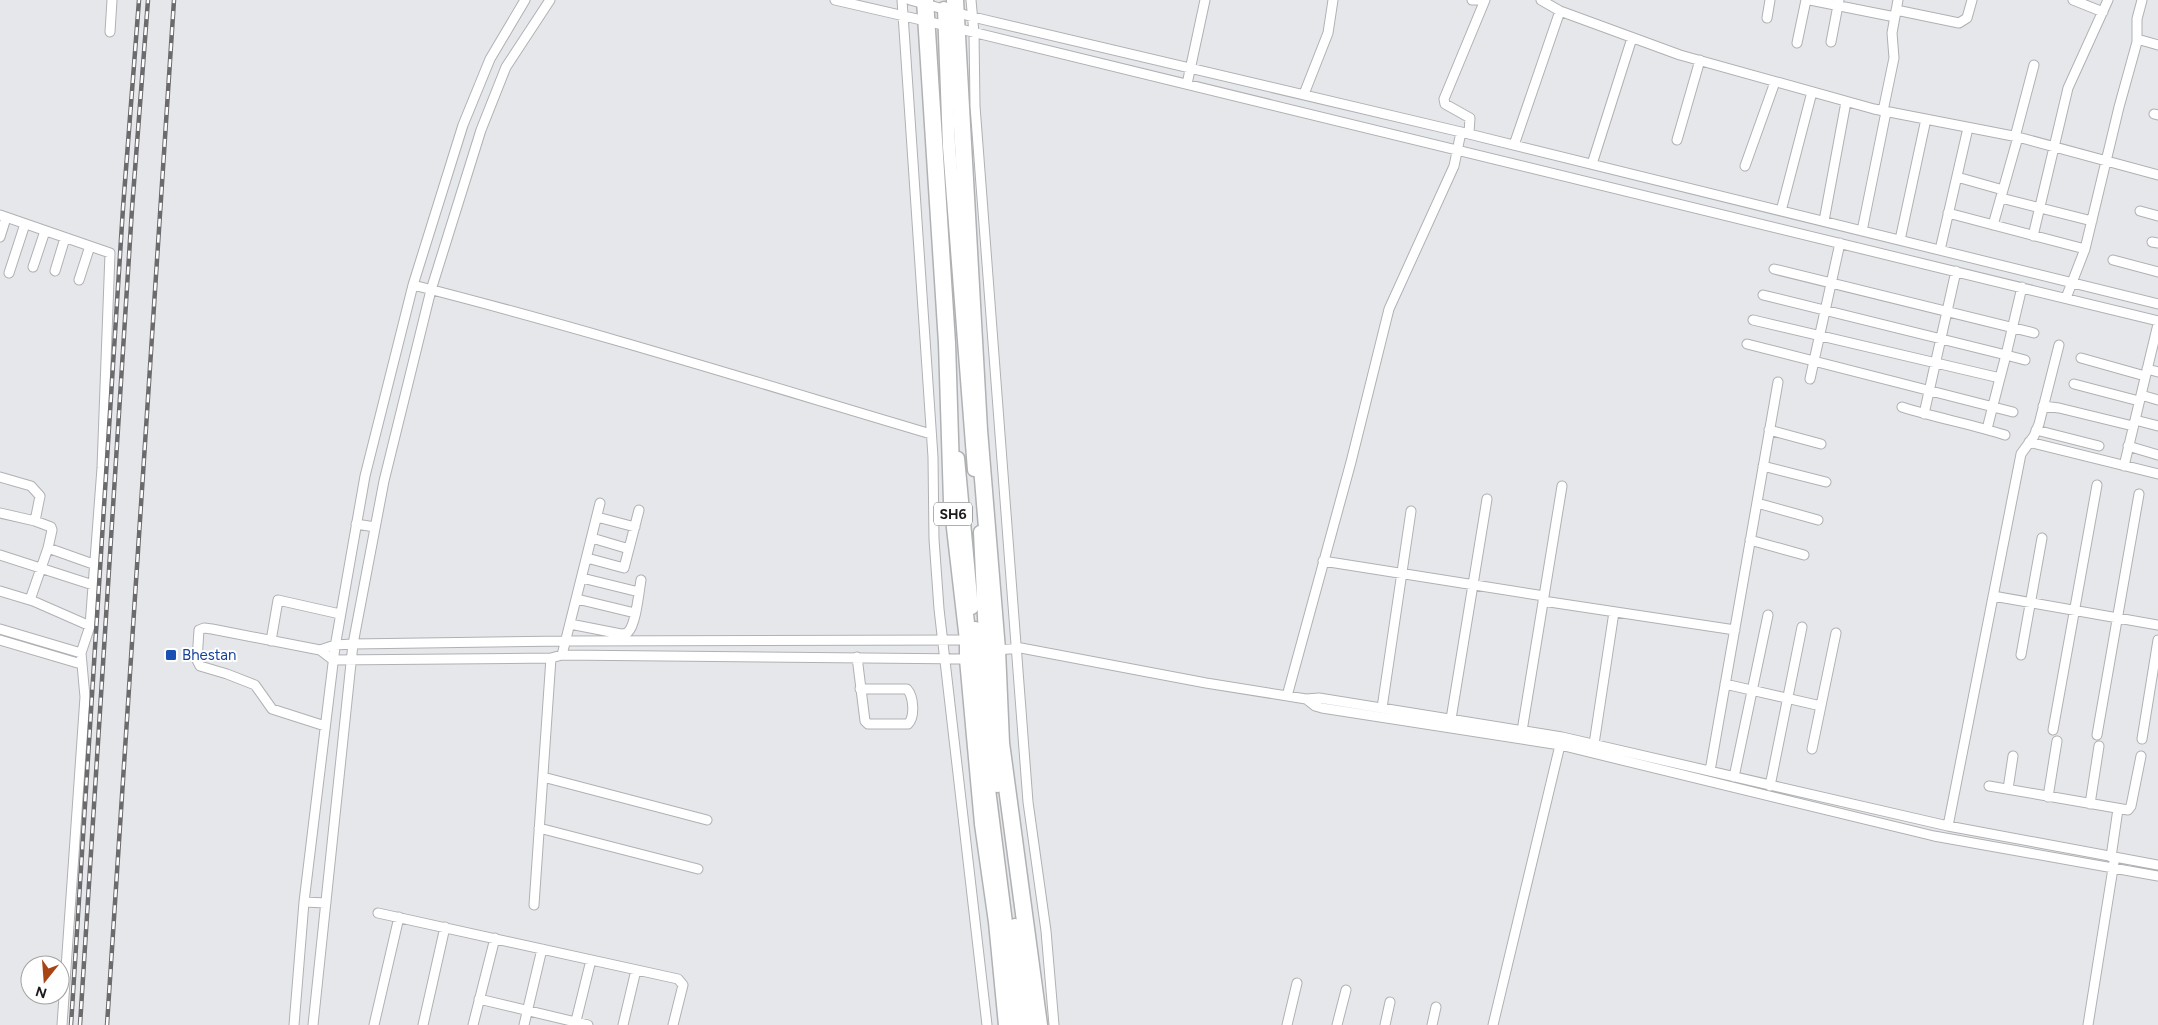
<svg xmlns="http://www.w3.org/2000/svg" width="2158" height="1025" font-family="Figtree,sans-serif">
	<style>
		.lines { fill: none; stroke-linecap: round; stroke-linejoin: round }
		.street-casing { stroke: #afb1b3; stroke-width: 11 }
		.secondary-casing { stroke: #afb1b3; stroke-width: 15 }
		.highway-casing { stroke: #afb1b3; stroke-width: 19 }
		.street { stroke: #fff; stroke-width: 9 }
		.secondary { stroke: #fff; stroke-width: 12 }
		.highway { stroke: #fff; stroke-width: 16 }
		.rail-casing { stroke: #6b6b6d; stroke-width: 4.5 }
		.rail { stroke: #fff; stroke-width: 2.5; stroke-dasharray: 8; stroke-linecap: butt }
		.transit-dot { fill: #1a4fb4; stroke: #fff; stroke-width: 2 }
		.labels { text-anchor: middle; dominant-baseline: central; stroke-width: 4; stroke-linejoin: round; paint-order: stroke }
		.shield { fill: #fff; stroke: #5f5f5f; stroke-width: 1 }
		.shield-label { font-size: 14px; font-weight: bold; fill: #1a1a1b }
		.transit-label { font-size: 15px; fill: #164399; stroke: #fff; text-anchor: start }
	</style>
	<rect width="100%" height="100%" fill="#e6e7ea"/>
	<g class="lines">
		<defs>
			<path id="street" d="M835,0l121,28 1202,293
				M902,0l31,457 1,82 5,70 48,416
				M910,0l63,17 488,115 697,172
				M971,0l3,33 1,73 53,696 18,129 8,94
				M1472,0h7
				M1541,0l19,11 120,44 194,54 144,28 140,38
				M1810,0l85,17
				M2073,0l30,12
				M1896,10l63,13 8,-5 5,-18
				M1767,18l3,-18
				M110,32l2,-32
				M2137,39l21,6
				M1831,42l8,-42
				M1797,43l9,-43
				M1187,84l18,-84
				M1304,94l24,-61 5,-33
				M1883,111l11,-53 -2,-25 6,-33
				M2154,114l4,1
				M1469,133l1,-15 -25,-14 -1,-5 41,-99
				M2015,137l19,-72
				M1677,140l23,-80
				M1514,145l46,-134
				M1592,164l40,-126
				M1745,166l30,-84
				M1957,177l46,13
				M2001,198l91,23
				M1781,211l31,-119
				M2140,211l18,5
				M1948,213l137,36
				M0,215l110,38 -8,215 -12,158 -9,27 4,44 -23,328
				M1824,221l22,-119
				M1993,225l25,-88
				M1862,231l24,-119
				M2033,236l35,-148 40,-88
				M0,237l6,-19
				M1900,240l26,-121
				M2152,242l6,1
				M1940,250l28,-122
				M2113,260l45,12
				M33,267l12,-36
				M1774,269l260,64
				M55,271l10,-33
				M9,273l16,-49
				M79,280l11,-34
				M413,285c174,44 346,98 518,149
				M1763,295l243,60 16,-68
				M2066,298l19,-49 34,-142 18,-65v-23l5,-19
				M1753,320l247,58 -13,51
				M1747,344l266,68
				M2081,358l64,18
				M2147,369l11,3
				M2000,378l6,-23 19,5
				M1810,379l30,-136
				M2074,384l65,17
				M2141,395l17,5
				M2043,406l16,2 74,18
				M1902,407c34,11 69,17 103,28
				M1924,414l32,-143
				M2135,420l23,6
				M1769,430l52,14
				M2036,430l63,16
				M2029,442l129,32
				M2128,446l30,9
				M1763,466l63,16
				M2124,466l34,-142
				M0,477l31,9 9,10 -5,25 16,6 1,3 -4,18 45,16
				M1757,503l61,17
				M0,513l35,8
				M597,517l38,10
				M356,524l19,3
				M592,538l37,11
				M1750,540l54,15
				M0,555l93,30
				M587,558l37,10 15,-58
				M1323,561l221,35
				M582,578l57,14
				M0,591l33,10 57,25
				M1993,596l165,29
				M577,599l58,14
				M30,600l18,-52
				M1543,601l192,29
				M570,624l51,10c3,0 5,0 7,-2 8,-7 11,-41 13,-52
				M0,629l81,24
				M0,640l81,24
				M271,641l7,-41 62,14
				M320,650l15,-5 18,-1 213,-3 402,-1
				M997,650l24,-2 185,35 100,16 13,-1 243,39 386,89 210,39
				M562,655l38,-152
				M2021,655l21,-117
				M857,657l8,64 3,3h40c7,-7 6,-27 -1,-35h-47
				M1725,684l96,22
				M1287,696l64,-234 38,-153 65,-143 7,-34
				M1306,699l9,7 7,2 238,37 374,91 224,40
				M1382,708l29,-197
				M1451,719l36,-220
				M325,726l-53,-17 -17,-24 -28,-11 -27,-8 -3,-6 2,-30 5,-2 8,1 108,21 13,10 218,-2 11,-3 406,4
				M2053,730l44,-245
				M1522,731l40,-245
				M2097,735l42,-241
				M2142,739l16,-99
				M1594,744l20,-132
				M1812,749l24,-116
				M1710,771l68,-389
				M543,777l164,43
				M1734,777l34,-162
				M1770,786l32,-159
				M1989,786l139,24 3,-4 10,-50
				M2008,789l5,-33
				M2048,797l9,-56
				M2090,804l9,-58
				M1948,826l73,-372 13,-18 5,-12 20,-79
				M539,828l159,41
				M2111,857l7,-48
				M304,902l22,1
				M534,905l17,-247
				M378,913l300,66 5,6 -10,40
				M479,999l109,26
				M294,1025l10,-123 31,-255 30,-171 48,-191 50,-160 27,-66 35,-59
				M313,1025l40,-381 31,-163 47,-191 50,-160 25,-63 44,-67
				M374,1025l25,-108
				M423,1025l22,-98
				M473,1025l22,-87
				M524,1025l18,-76
				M575,1025l16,-65
				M623,1025l13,-55
				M1287,1025l10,-42
				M1337,1025l9,-35
				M1385,1025l5,-23
				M1432,1025l4,-18
				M1493,1025l68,-284
				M2088,1025l26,-163"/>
			<path id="secondary" d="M944,8l5,138 25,324
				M958,458l14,150
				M980,532l5,106 12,148
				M975,628l8,114 36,283
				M1015,925l13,100"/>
			<path id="highway" d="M925,0l22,343 5,159 16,138v19l15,165 14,98 10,103
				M955,0l24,430 18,220 4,93 38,282"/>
		</defs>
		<use href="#street" class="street-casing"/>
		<use href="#secondary" class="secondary-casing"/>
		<use href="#highway" class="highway-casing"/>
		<use href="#street" class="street"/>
		<use href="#secondary" class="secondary"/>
		<use href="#highway" class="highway"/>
		<defs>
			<path id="rail" d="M71,1025l52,-817 16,-208
				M80,1025l52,-816 16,-209
				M107,1025l67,-1025"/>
		</defs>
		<use href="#rail" class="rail-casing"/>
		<use href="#rail" class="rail"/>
	</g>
	<rect class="transit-dot" x="165" y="649" width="12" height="12" rx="2.5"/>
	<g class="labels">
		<rect class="shield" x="934" y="502.5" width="38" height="23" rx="4"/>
		<g class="shield-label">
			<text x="953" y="514">SH6</text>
		</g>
		<g class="transit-label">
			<text x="182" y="655">Bhestan</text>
		</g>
	</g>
	<g transform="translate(45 980) rotate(197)"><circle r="24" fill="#ffffff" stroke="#a3a3a4"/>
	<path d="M0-4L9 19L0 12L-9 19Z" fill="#a84413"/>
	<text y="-8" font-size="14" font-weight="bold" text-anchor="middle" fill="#1a1a1b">N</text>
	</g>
</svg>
